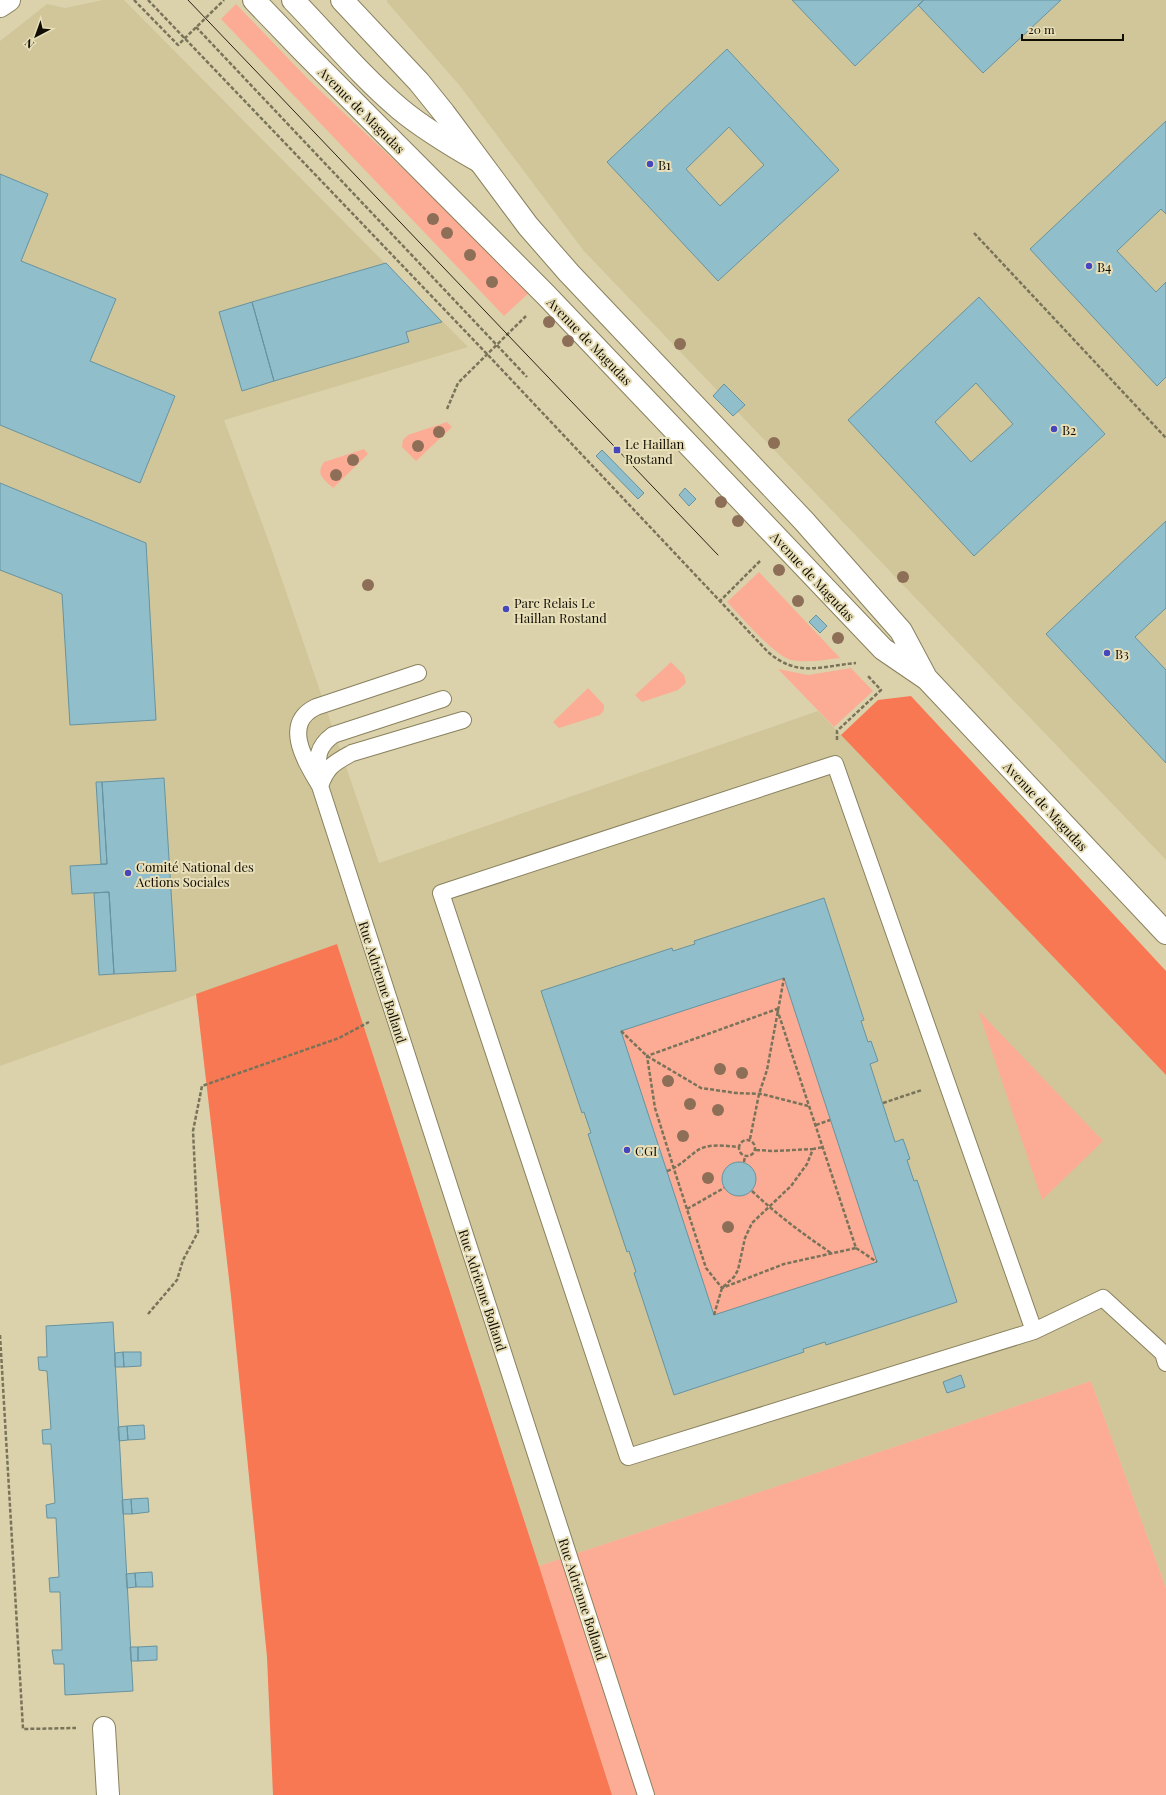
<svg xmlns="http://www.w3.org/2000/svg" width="1166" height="1795" font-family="'Playfair Display',serif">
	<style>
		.built { fill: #d0c69a }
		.green { fill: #fcac95 }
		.forest { fill: #f87854 }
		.building { fill: #91becb; stroke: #67939f; fill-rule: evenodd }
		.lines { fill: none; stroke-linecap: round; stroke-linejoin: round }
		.service-casing { stroke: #89815e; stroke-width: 18 }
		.minor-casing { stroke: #89815e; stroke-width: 24 }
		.secondary-casing { stroke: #89815e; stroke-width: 24 }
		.primary-casing { stroke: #89815e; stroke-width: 24 }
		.path { stroke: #79735a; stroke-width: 2.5; stroke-dasharray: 4 2; stroke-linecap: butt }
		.service { stroke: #fff; stroke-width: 16 }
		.minor { stroke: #fff; stroke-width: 22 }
		.secondary { stroke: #fff; stroke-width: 22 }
		.primary { stroke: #fff; stroke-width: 22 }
		.tram { stroke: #262215; stroke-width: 1 }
		.tree { fill: #8d6e56 }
		.poi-dot { fill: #4647bd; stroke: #e8dfb9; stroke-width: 1.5 }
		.labels { text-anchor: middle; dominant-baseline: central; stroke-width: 4; stroke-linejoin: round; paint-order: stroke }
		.street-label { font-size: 13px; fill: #100d02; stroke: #e8dfb9 }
		.poi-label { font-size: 13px; fill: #100d02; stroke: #e8dfb9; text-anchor: start }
	</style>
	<rect width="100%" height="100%" fill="#dbd2ac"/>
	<path class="built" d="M103,0h21l344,347 -244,73 46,125 109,318 439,-152 348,364v513l-75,-207 -552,185 -202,-622 -337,122v-1025l47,-37 18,4z
		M387,0h779v860l-583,-610 -123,-164 -73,-84z"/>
	<path class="green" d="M236,4l75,78 137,129 82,81 -26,24 -283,-297z
		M447,422l5,5 -36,34 -14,-14 1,-7 5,-5z
		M364,449l4,5 -35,34c-9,-9 -18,-13 -9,-26z
		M759,572l81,86c-16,2 -33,5 -49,2 -17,-4 -50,-44 -64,-58z
		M671,662l13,13 2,8 -8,7 -36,12 -7,-7z
		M851,668l22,23 -39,36 -56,-58 30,6z
		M588,688l16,17v5l-4,5 -41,13 -6,-6z
		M784,978l93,284 -163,53 -93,-284z
		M978,1010l125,131 -61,59 -1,-3z
		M1091,1381l75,207v207h-554l-73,-229z"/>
	<path class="forest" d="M911,696l255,275v104l-325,-340 37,-35z
		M337,944l202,622 73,229h-339l-6,-138 -36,-361 -35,-302z"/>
	<path class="building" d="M792,0h132l-69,66z
		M924,0h137l-78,73 -65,-68z
		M727,49l112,121 -121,111 -111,-119zM729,127l35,38 -44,41 -34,-37z
		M1166,121v93l-5,-5 -44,42 39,41 10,-10v95l-9,9 -127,-137z
		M0,174l48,20 -27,67 95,38 -26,62 85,35 -35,87 -140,-58z
		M386,263l56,59 -36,10 3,10 -135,39 -22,-79z
		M979,297l126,137 -131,122 -126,-136zM976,383l37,41 -42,38 -36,-40z
		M252,302l22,79 -32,10 -23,-79z
		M724,384l21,21 -12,11 -20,-20z
		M602,450l42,43 -6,6 -42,-43z
		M0,483l146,60 10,177 -86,5 -8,-131 -62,-24z
		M685,488l11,11 -7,7 -10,-11z
		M1166,521v87l-31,29 31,33v93l-120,-129z
		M816,615l11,11 -7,7 -11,-11z
		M164,778l12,193 -62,3 -5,-82 -37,2 -2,-28 37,-2 -5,-82z
		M96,782h6l5,82h-6z
		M109,892l5,82 -15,1 -5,-82z
		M824,898l40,122 -3,1 7,21 3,-1 7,20 -8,3 25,78 8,-3 7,20 -3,1 7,21 3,-1 40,122 -131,43 -1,-3 -22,7 1,3 -130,43 -40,-122 2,-1 -7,-21 -2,1 -39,-118 3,-1 -7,-21 -2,1 -41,-122 131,-43 1,3 22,-7 -1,-3zM784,978l93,284 -163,53 -93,-284z
		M722 1179a17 17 0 1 1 34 0a17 17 0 1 1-34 0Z
		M113,1322l20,369 -68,4 -1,-31h-10l-2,-14h10l-2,-58h-10l-1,-14 10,-1 -3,-59h-9l-1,-13 9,-2 -4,-59h-8l-1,-14 9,-1 -4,-58 -8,-1 -1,-13h9l-1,-31z
		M123,1352h18v14l-17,1z
		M123,1352l1,15h-9v-14z
		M961,1375l4,12 -18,6 -4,-11z
		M144,1425l1,14 -17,1 -1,-14z
		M127,1426l1,14 -9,1 -1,-14z
		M148,1498l1,14 -17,2 -1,-15z
		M131,1499l1,15h-9l-1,-14z
		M152,1572l1,15h-17l-1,-14z
		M135,1573l1,14 -9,1 -1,-14z
		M157,1646v14l-19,1v-14z
		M130,1647h8v14h-7z"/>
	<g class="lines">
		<defs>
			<path id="service" d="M418,673l-102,34c-35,17 -10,55 4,79l326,1009
				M319,782c-1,-21 -5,-33 14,-47l110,-36
				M320,786c7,-20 14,-23 32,-33l111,-33
				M1034,1331l-199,-567 -394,129 187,564 406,-126 69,-33 60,55 3,10"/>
			<path id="minor" d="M104,1728l4,67"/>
			<path id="secondary" d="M293,0c35,36 68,76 107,109 24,20 51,36 79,52
				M0,6l9,-6"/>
			<path id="primary" d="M254,0l48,50 245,246 336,353 44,30 239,254
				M342,0l77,82 25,31 84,113 41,47 235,248 97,110 24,45"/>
		</defs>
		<use href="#service" class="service-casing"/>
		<use href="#minor" class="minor-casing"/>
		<use href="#secondary" class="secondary-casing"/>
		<use href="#primary" class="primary-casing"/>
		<path class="path" d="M134,0l44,45 46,-45
			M148,0l339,354 281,298c30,26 53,14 88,11
			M196,27l331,350
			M974,233l192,205
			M447,409l11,-26 68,-67
			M719,602l41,-41
			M837,740v-9l44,-41 -14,-15
			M777,1009l79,239 -72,16 -62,24 -16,-20 -32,-99 -19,-61 -8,-52z
			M621,1031l26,25 54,32 35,5 26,1 46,12
			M883,1103l39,-13
			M816,1125l14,-5
			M750,1139l9,-45 8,-24 17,-92
			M739 1148a8 8 0 1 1 16 0a8 8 0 1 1-16 0Z
			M756,1150l18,1 39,-2
			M744,1162l1,-6
			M667,1171c12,-4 21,-14 31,-21 12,-7 28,-4 41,-3
			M752,1191c24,23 51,43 79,62
			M687,1209l37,-21
			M856,1248l21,14
			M148,1314l29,-34 6,-20 15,-28 -5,-101 9,-45 137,-48 30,-16
			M714,1315l8,-27 12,-11 4,-7 7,-32 7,-15 39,-37 16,-22 6,-15 11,-2
			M0,1335l23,394 53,-1"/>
		<use href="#service" class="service"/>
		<use href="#minor" class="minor"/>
		<use href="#secondary" class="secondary"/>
		<use href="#primary" class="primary"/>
		<path class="tram" d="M188,0l530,555"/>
	</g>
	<g class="tree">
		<circle cx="433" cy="219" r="6"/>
		<circle cx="447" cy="233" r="6"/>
		<circle cx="470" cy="255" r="6"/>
		<circle cx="492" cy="282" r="6"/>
		<circle cx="549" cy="322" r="6"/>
		<circle cx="568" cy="341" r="6"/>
		<circle cx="680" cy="344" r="6"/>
		<circle cx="439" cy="432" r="6"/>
		<circle cx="774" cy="443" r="6"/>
		<circle cx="418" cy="446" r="6"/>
		<circle cx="353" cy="460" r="6"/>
		<circle cx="336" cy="475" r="6"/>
		<circle cx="721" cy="502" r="6"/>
		<circle cx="738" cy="521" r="6"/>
		<circle cx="779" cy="570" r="6"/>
		<circle cx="903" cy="577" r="6"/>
		<circle cx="368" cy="585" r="6"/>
		<circle cx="798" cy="601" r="6"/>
		<circle cx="838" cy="638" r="6"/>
		<circle cx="720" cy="1069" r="6"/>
		<circle cx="742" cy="1073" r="6"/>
		<circle cx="668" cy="1081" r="6"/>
		<circle cx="690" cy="1104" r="6"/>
		<circle cx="718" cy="1110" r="6"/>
		<circle cx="683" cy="1136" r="6"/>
		<circle cx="708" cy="1178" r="6"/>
		<circle cx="728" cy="1227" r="6"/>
	</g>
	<g class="poi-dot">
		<circle cx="650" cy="164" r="4"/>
		<circle cx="1089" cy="266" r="4"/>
		<circle cx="1054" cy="429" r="4"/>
		<rect x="613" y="446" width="8" height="8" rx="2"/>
		<circle cx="506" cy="609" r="4"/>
		<circle cx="1107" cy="653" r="4"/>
		<circle cx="128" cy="873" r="4"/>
		<circle cx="627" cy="1150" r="4"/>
	</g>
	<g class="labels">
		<g class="street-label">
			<text transform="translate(362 110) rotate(45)">Avenue de Magudas</text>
			<text transform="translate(590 341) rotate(46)">Avenue de Magudas</text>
			<text transform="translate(813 576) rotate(47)">Avenue de Magudas</text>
			<text transform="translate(1046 806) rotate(47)">Avenue de Magudas</text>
			<text transform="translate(383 982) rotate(72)">Rue Adrienne Bolland</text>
			<text transform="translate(483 1290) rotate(72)">Rue Adrienne Bolland</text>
			<text transform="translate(583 1599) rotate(72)">Rue Adrienne Bolland</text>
		</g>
		<g class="poi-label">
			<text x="658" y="164">B1</text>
			<text x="1097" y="266">B4</text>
			<text x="1062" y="429">B2</text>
			<text x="625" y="443">Le Haillan<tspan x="625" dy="15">Rostand</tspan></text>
			<text x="514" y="602">Parc Relais Le<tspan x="514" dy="15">Haillan Rostand</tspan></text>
			<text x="1115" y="653">B3</text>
			<text x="136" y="866">Comité National des<tspan x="136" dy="15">Actions Sociales</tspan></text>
			<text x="635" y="1150">CGI</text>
		</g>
	</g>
	<g transform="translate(36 36) rotate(221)" stroke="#e8dfb9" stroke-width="3" paint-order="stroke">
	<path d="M0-3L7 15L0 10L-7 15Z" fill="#100d02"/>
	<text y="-6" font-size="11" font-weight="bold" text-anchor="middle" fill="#100d02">N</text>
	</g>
	<path d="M1022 34v6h101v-6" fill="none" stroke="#100d02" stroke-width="2"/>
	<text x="1028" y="34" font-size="12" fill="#100d02" stroke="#e8dfb9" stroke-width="3" paint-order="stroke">20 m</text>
</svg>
